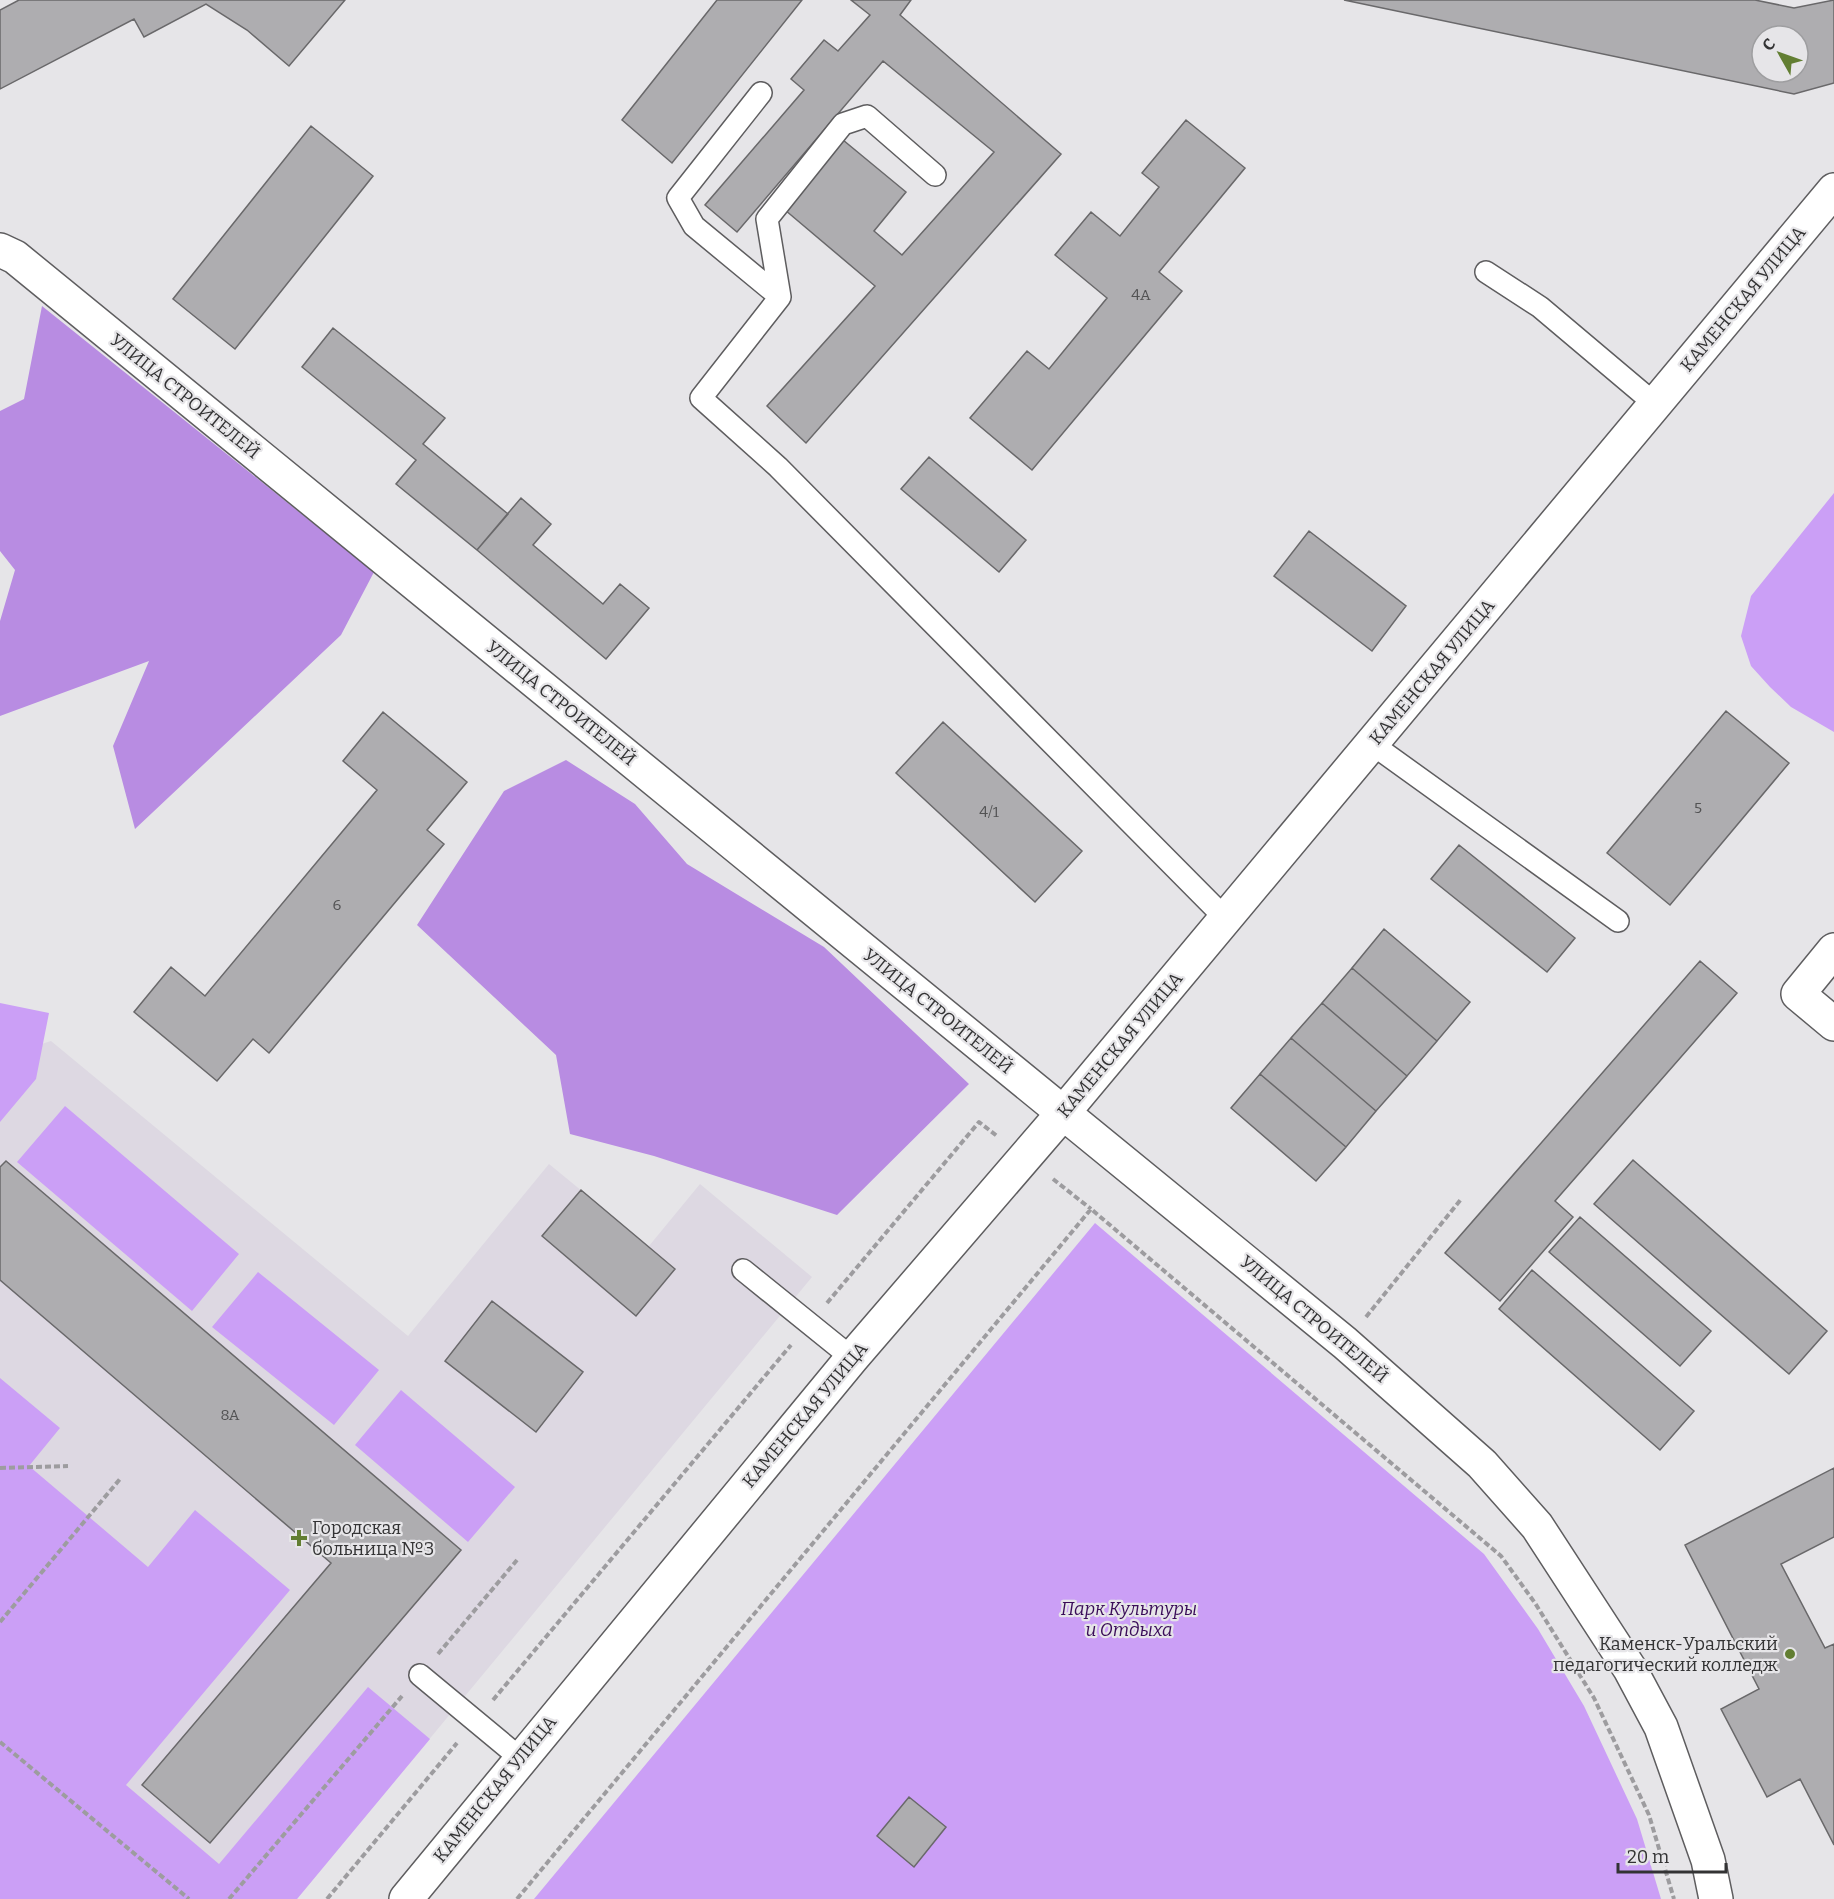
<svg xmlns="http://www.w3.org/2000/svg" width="1834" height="1899" font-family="Bitter,serif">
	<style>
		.built { fill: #ddd8e2 }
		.green { fill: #cb9ff6 }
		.forest { fill: #b88ce2 }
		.building { fill: #aeadb0; stroke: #69686a; stroke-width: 1.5; fill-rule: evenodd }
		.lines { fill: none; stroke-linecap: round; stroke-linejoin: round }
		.lane-casing { stroke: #5e5d5f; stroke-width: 24 }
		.street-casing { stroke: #5e5d5f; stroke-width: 36 }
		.path { stroke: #9d9c9f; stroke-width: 4; stroke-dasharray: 6 3; stroke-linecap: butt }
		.lane { stroke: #fff; stroke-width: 21 }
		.street { stroke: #fff; stroke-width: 33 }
		.poi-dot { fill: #627e32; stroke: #e6e5e8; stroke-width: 2 }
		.labels { text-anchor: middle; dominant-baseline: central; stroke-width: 4.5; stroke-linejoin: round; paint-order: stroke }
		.number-label { font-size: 15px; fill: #525253 }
		.street-label { font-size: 18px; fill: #333334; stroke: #e6e5e8 }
		.poi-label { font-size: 18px; fill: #333334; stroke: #e6e5e8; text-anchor: start }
		.park-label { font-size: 18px; font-style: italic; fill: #3a0c59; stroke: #e6e5e8 }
	</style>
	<rect width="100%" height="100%" fill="#e6e5e8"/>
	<path class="built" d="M51,1041l357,295 141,-172 100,82 51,-62 112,93 -515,622h-297v-842z"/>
	<path class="green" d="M1834,493v239l-43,-25 -21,-20 -19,-21 -10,-30 10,-40z
		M0,1003l49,10 -13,66 -36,43z
		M65,1106l174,148 -47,57 -175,-149z
		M1095,1223l389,331 54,75 46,77 53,113 24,80h-1127z
		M258,1272l121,98 -45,55 -122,-98z
		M0,1378l60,50 -31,38 119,101 47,-57 95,80 -164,195 93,79 149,-177 62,52 -133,160h-297z
		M401,1390l114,97 -47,55 -113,-97z"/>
	<path class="forest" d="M42,306l332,266 -33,63 -206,194 -22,-83 36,-85 -149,55v-95l15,-51 -15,-19v-140l24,-12z
		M566,760l69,44 52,60 137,83 145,137 -132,131 -183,-59 -84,-22 -14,-79 -139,-130 87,-134z"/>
	<path class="building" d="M19,0h326l-56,66 -42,-36 -41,-26 -62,33 -10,-18 -134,70v-79z
		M717,0h85l-130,163 -50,-43z
		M851,0h60l-11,15 161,139 -255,289 -39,-37 108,-120 -90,-76 58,-70 63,52 -32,39 28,24 92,-103 -111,-91 -146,171 -32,-27 99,-115 -13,-11 33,-39 14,11 32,-36z
		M1344,0h411l39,8 40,-8v83l-40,11zM1762,36h36v36h-36z
		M1186,120l59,48 -86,104 23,19 -150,179 -62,-52 57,-67 22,18 58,-71 -52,-43 36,-43 29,24 39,-49 -17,-14z
		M311,126l62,50 -138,173 -62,-50z
		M333,328l112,90 -22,26 85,70 -31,36 -81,-66 20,-24 -114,-93z
		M929,457l97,83 -27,32 -98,-83z
		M521,498l30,26 -18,21 70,59 17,-20 29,24 -43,51 -129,-109z
		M1309,531l97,75 -34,45 -98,-75z
		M1726,711l63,52 -119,142 -63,-52z
		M383,712l84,70 -40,48 17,14 -175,209 -16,-14 -36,42 -83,-69 37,-45 34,29 172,-206 -34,-29z
		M943,722l139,129 -47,51 -139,-129z
		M1459,845l116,93 -28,34 -116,-93z
		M1384,929l86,73 -33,39 -85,-73z
		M1700,961l37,32 -182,208 18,16 -73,84 -55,-48z
		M1352,968l85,73 -30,35 -85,-73z
		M1322,1003l85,73 -31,35 -85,-73z
		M1291,1038l85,73 -30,36 -86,-73z
		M1260,1074l86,73 -30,34 -85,-73z
		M1633,1160l194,171 -38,43 -195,-170z
		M6,1161l455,389 -251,293 -68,-58 189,-222 -331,-283v-113z
		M581,1190l94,79 -39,47 -94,-80z
		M1580,1217l131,114 -31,35 -131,-114z
		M1532,1270l162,141 -34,39 -161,-141z
		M492,1301l91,71 -47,60 -91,-71z
		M1834,1468v69l-53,27 44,84 9,-4v201l-34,-66 -33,18 -46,-88 38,-20 -74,-144z
		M909,1797l37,30 -32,40 -37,-31z"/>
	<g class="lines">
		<defs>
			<path id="lane" d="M761,93l-83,105 16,28 86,71 -79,101 77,69 448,452
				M1486,272l54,35 115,97
				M780,297l-13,-78 76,-95 24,-8 68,59
				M1372,744l246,177
				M743,1270l109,88
				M420,1675l100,83"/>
			<path id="street" d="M0,250l15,7 1330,1086 137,121 55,62 93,143 31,58 47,133 8,39
				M1834,950l-36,44 36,30
				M406,1899l446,-541 211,-245 771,-923"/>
		</defs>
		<use href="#lane" class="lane-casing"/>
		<use href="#street" class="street-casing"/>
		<path class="path" d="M1053,1179l38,30
			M827,1303l152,-181 18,14
			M1366,1317l96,-119
			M0,1468l68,-2
			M0,1622l120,-143
			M438,1654l79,-94
			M493,1700l298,-355
			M0,1742l189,157
			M229,1899l173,-203
			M327,1899l130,-156
			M517,1899l574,-690 410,347 34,47 59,95 55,117 25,84"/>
		<use href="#lane" class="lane"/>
		<use href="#street" class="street"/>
	</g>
	<g class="poi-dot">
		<path d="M296 1529h6v6h6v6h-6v6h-6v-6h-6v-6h6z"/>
		<circle cx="1790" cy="1654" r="6"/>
	</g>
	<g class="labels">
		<g class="number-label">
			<text x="1141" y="295">4А</text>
			<text x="1698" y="808">5</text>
			<text x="989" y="812">4/1</text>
			<text x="337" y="905">6</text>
			<text x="230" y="1415">8А</text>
		</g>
		<g class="street-label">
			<text transform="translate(1743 299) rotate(-50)">КАМЕНСКАЯ УЛИЦА</text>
			<text transform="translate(185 396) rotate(39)">УЛИЦА СТРОИТЕЛЕЙ</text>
			<text transform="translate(1432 672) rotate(-50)">КАМЕНСКАЯ УЛИЦА</text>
			<text transform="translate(561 703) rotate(39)">УЛИЦА СТРОИТЕЛЕЙ</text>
			<text transform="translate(938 1011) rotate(39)">УЛИЦА СТРОИТЕЛЕЙ</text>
			<text transform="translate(1120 1045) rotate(-50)">КАМЕНСКАЯ УЛИЦА</text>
			<text transform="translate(1314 1319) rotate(40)">УЛИЦА СТРОИТЕЛЕЙ</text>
			<text transform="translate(805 1415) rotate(-50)">КАМЕНСКАЯ УЛИЦА</text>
			<text transform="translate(495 1789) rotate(-51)">КАМЕНСКАЯ УЛИЦА</text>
		</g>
		<g class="poi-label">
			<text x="312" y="1528">Городская<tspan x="312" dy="21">больница №3</tspan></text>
			<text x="1778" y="1644" text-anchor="end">Каменск-Уральский<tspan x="1778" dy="21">педагогический колледж</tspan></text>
		</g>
		<g class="park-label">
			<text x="1129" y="1609">Парк Культуры<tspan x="1129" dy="21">и Отдыха</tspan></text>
		</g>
	</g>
	<g transform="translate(1780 54) rotate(310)"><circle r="28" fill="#e6e5e8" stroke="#9e9ea0" stroke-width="1.5"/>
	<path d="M0-4.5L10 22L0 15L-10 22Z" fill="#627e32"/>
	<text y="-9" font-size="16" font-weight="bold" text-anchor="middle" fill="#333334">С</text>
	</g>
	<path d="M1618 1863v9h108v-9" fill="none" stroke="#333334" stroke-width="3"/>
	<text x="1627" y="1863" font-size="18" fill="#333334" stroke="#e6e5e8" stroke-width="4.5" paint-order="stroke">20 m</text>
</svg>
